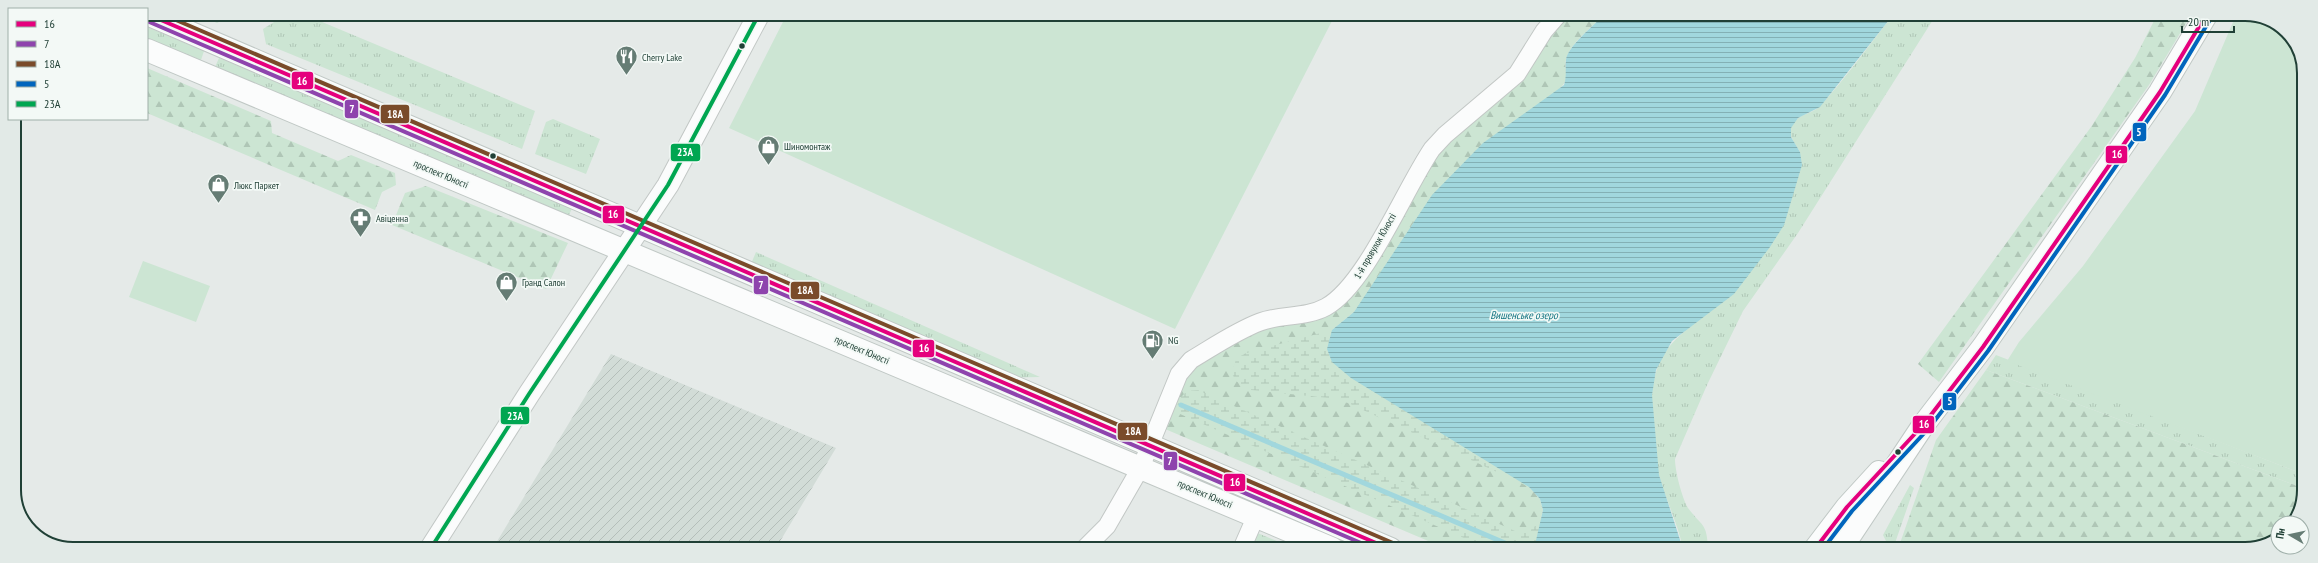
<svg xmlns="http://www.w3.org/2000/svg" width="2318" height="563" font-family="'PT Sans Narrow',sans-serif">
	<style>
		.industrial { fill: url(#industrial-furrows) }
		.grass { fill: url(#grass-tufts) }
		.forest { fill: url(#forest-firs) }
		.wetland { fill: url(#wetland-marsh) }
		.park { fill: #cce5d3 }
		.water { fill: url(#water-rules) }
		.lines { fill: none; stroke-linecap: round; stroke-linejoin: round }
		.stream { stroke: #a1d7dd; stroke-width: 5 }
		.minor-casing { stroke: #c2c7c5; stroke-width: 19 }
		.tertiary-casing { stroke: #c2c7c5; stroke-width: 23 }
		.secondary-casing { stroke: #c0c8c5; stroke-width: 24 }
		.minor { stroke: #fbfcfc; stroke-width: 17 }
		.tertiary { stroke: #fbfcfc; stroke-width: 21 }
		.secondary { stroke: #fbfcfc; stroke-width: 22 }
		.bus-1-casing { stroke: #f3f9f6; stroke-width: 7 }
		.bus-2-casing { stroke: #f3f9f6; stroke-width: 7 }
		.bus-3-casing { stroke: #f3f9f6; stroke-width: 7 }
		.bus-4-casing { stroke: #f3f9f6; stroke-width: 7 }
		.bus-5-casing { stroke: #f3f9f6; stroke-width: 7 }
		.bus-1 { stroke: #e5007d; stroke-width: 4 }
		.bus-2 { stroke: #8e44ad; stroke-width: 4 }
		.bus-3 { stroke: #7a4b2a; stroke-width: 4 }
		.bus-4 { stroke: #0065bd; stroke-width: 4 }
		.bus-5 { stroke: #00a651; stroke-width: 4 }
		.bus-dot { fill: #204036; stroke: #f3f9f6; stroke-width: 1.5 }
		.labels { text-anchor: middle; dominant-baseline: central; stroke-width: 3.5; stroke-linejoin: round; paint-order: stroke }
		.poi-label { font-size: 10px; fill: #204036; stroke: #f3f9f6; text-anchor: start }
		.street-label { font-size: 10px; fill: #204036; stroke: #f3f9f6 }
		.water-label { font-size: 11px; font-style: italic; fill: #147582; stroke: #f3f9f6 }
		.rim { fill: none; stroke: #204036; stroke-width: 2 }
		.line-badge { stroke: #f3f9f6; stroke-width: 1.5 }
		.badge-label { font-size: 11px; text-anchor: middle; font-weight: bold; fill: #fff }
	</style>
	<defs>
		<pattern id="industrial-furrows" width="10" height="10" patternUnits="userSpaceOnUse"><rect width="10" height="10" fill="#d2dcd7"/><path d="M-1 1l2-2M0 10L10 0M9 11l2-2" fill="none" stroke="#b4beb9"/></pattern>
		<pattern id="grass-tufts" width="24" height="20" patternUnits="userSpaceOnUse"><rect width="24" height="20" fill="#cce5d3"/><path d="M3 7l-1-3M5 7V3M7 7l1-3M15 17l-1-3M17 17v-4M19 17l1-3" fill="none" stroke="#afc6b6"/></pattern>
		<pattern id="forest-firs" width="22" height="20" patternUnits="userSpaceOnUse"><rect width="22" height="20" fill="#cce5d3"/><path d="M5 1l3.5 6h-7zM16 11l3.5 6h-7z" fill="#afc6b6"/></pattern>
		<pattern id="wetland-marsh" width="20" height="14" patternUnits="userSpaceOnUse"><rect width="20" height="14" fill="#cce5d3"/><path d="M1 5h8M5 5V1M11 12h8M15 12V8" fill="none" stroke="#afc6b6"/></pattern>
		<pattern id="water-rules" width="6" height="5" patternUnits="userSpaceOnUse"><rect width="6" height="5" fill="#a1d7dd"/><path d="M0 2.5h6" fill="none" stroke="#83b0b4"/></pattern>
	</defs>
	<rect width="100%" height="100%" fill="#e5eae8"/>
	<path class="industrial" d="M611,354l225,94 -60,100h-283z"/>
	<path class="grass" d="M197,14h38l-18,9z
		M303,14l232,97 -13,38 -256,-105 -3,-15 11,-7z
		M1893,15h43l-138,218 -55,78 -36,74 -32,74c0,12 7,39 13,49 14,19 19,14 20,41h-25c-5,-25 -17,-49 -24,-73 -3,-11 -3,-24 -4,-36 -6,-42 -7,-79 29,-108l116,-180c-4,-7 -12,-16 -9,-25 5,-13 20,-12 29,-21 26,-28 49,-61 73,-91z
		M147,27l57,24 -3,9 -54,-22z
		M219,58l354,148 -4,9 -354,-148z
		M553,119l47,20 -14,35 -51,-20 11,-32z
		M756,252l284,125 -46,1 -246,-107z
		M1996,355l307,119v14l-317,-118z
		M1910,485l4,3 -21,61h-13l6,-8 -3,-6z
		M1250,530l44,18h-52z"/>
	<path class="forest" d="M1558,15h46c-11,11 -27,23 -35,37 -11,20 10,23 -17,43l-173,183 -25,34 -22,18 19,48 178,109 11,12 3,11 -9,39h-87l-289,-123 33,-66 146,-61 84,-133 71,-73z
		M2157,15h34l-42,70 -210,297 -21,-18 173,-237 44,-69z
		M147,68l124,53 1,12 66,28 13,-6 44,18 1,12 -14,7 -7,18 -228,-97z
		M426,186l142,57 -22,46 -154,-64 13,-32z
		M1986,370l317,118v14l-13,21h-12v14l-33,12h-347l38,-109z"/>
	<path class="wetland" d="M1483,143l46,344 -181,-84 -20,-5 -77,-8 -15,-9 -5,-9 6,-14 9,-5 86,-23 22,-18 78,-117z
		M1198,390l317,141c13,4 19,-2 26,-13l40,31h-92l-309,-135 -4,-5 4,-11 7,-7z"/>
	<path class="park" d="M787,14l548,1 -160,314 -446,-201z
		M2236,15h21l32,19 15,35 -1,405 -296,-113 12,-19 64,-76 112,-155z
		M143,261l67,25 -14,36 -67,-25z"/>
	<path class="water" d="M1604,15h289l-73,92 -22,11 -7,10v9l9,15 2,13 -18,60 -14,22 -36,47 -62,47 -16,29 -4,25 7,80 24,74h-149l9,-39 -3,-11 -11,-12 -178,-109 -19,-16 -5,-13 5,-19 22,-18 78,-117 51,-52 81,-58c3,-9 1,-16 2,-25 1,-13 28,-35 38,-45z"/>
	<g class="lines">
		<path class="stream" d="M1181,405l338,144"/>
		<defs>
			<path id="minor" d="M1085,548l22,-22 34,-59 38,-93 12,-14c22,-13 45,-29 69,-38 21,-8 46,-4 66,-15 40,-22 78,-117 106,-158l13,-14 72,-61 27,-43 14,-16
				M1242,548l14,-32"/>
			<path id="tertiary" d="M431,548l98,-154 139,-209 91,-171"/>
			<path id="secondary" d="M147,14l1244,535
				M147,50l1186,499
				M1815,549l32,-42 32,-35
				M1841,549l83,-125 59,-77 177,-255 46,-77"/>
		</defs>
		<use href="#minor" class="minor-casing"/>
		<use href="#tertiary" class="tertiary-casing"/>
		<use href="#secondary" class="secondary-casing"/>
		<use href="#minor" class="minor"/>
		<use href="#tertiary" class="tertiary"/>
		<use href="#secondary" class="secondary"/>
		<defs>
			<path id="bus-1" d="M147,14l1243,535
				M1815,549l32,-42 77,-83 59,-77 177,-255 46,-77"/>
			<path id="bus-2" d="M147,21l1228,528"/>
			<path id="bus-3" d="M162,14l1231,529"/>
			<path id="bus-4" d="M1823,549l29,-38 77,-83 59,-77 177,-256 46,-77"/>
			<path id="bus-5" d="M431,548l98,-154 139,-209 91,-171"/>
		</defs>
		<use href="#bus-1" class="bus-1-casing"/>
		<use href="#bus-2" class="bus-2-casing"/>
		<use href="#bus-3" class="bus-3-casing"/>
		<use href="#bus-4" class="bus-4-casing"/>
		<use href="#bus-5" class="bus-5-casing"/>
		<use href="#bus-1" class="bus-1"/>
		<use href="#bus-2" class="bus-2"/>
		<use href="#bus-3" class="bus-3"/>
		<use href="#bus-4" class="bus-4"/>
		<use href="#bus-5" class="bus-5"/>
	</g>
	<defs>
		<symbol id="restaurant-pin" viewBox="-11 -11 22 30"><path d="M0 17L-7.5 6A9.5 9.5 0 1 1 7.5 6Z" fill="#657c74" stroke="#f3f9f6"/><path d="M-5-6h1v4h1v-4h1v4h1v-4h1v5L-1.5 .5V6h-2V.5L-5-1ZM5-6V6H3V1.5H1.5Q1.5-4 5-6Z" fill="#fff"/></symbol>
		<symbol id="shop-pin" viewBox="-11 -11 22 30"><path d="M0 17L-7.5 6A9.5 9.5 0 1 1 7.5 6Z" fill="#657c74" stroke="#f3f9f6"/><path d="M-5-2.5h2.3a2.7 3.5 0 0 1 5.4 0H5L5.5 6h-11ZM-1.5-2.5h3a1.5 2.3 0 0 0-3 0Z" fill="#fff"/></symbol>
		<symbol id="pharmacy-pin" viewBox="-11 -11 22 30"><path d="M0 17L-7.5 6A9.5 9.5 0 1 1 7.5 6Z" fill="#657c74" stroke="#f3f9f6"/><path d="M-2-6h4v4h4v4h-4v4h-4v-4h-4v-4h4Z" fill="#fff"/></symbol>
		<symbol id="fuel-pin" viewBox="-11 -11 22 30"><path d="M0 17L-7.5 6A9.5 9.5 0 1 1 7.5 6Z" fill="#657c74" stroke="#f3f9f6"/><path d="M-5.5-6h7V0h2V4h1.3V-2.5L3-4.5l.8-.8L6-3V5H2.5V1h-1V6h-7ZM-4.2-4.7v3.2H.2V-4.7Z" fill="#fff"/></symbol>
	</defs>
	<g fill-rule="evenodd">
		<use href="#restaurant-pin" x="614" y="44" width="25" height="34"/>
		<use href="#shop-pin" x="756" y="134" width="25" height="34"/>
		<use href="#shop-pin" x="206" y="172" width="25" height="34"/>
		<use href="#pharmacy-pin" x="348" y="206" width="25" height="34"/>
		<use href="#shop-pin" x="494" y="270" width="25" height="34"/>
		<use href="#fuel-pin" x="1140" y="328" width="25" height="34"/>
	</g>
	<g class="bus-dot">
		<circle cx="742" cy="46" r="3.5"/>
		<circle cx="493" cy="156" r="3.5"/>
		<circle cx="1898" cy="452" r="3.5"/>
	</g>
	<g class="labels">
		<g class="poi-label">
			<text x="642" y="57">Cherry Lake</text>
			<text x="784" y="146">Шиномонтаж</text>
			<text x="234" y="185">Люкс Паркет</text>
			<text x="376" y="218">Авіценна</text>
			<text x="522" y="282">Гранд Салон</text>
			<text x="1168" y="340">NG</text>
		</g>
		<g class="street-label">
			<text transform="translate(441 174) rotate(23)">проспект Юності</text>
			<text transform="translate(1375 246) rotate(-60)">1-й провулок Юності</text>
			<text transform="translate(862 350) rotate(23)">проспект Юності</text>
			<text transform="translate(1205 494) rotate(23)">проспект Юності</text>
		</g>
		<g class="water-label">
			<text x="1524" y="315">Вишенське озеро</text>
		</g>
	</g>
	<path d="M0 0H2318V563H0ZM73 21H2245A52 52 0 0 1 2297 73V490A52 52 0 0 1 2245 542H73A52 52 0 0 1 21 490V73A52 52 0 0 1 73 21Z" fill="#e2eae7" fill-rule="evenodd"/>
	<path class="rim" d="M73 21H2245A52 52 0 0 1 2297 73V490A52 52 0 0 1 2245 542H73A52 52 0 0 1 21 490V73A52 52 0 0 1 73 21Z"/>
	<g class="line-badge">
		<rect x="291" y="71" width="23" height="19" rx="4" fill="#e5007d"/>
		<rect x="344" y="99" width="15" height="20" rx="4" fill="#8e44ad"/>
		<rect x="380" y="104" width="30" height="20" rx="4" fill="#7a4b2a"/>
		<rect x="2132" y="122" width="15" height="20" rx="4" fill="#0065bd"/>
		<rect x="670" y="143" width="31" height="19" rx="4" fill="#00a651"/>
		<rect x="2105" y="145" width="23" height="19" rx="4" fill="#e5007d"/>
		<rect x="602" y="205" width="23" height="19" rx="4" fill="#e5007d"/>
		<rect x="753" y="275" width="16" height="20" rx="4" fill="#8e44ad"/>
		<rect x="790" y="281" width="30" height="19" rx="4" fill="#7a4b2a"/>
		<rect x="912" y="339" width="23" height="19" rx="4" fill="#e5007d"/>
		<rect x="1942" y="392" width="15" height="19" rx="4" fill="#0065bd"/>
		<rect x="500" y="406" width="30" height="19" rx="4" fill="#00a651"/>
		<rect x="1912" y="415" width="23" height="19" rx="4" fill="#e5007d"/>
		<rect x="1117" y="422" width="31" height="19" rx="4" fill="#7a4b2a"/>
		<rect x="1163" y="451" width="15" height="20" rx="4" fill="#8e44ad"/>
		<rect x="1223" y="473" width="23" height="19" rx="4" fill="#e5007d"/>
	</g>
	<g class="badge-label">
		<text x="302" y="85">16</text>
		<text x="352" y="113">7</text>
		<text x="395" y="118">18А</text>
		<text x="2139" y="136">5</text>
		<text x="685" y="156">23А</text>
		<text x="2117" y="158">16</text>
		<text x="613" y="218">16</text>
		<text x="761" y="289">7</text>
		<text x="805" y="294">18А</text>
		<text x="924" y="352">16</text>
		<text x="1950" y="405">5</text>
		<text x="515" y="420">23А</text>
		<text x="1924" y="428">16</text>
		<text x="1133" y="435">18А</text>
		<text x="1170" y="465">7</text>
		<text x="1235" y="486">16</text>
	</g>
	<rect x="8" y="8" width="140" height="112" fill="#f3f9f6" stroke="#9fafa9"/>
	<rect x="16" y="21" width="20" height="6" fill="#e5007d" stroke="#9fafa9"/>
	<text x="44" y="28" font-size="12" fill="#204036">16</text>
	<rect x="16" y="41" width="20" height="6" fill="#8e44ad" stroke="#9fafa9"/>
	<text x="44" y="48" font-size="12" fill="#204036">7</text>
	<rect x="16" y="61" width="20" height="6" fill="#7a4b2a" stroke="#9fafa9"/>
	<text x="44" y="68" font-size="12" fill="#204036">18А</text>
	<rect x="16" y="81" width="20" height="6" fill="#0065bd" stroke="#9fafa9"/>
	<text x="44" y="88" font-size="12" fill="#204036">5</text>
	<rect x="16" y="101" width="20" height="6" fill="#00a651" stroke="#9fafa9"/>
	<text x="44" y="108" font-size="12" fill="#204036">23А</text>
	<g transform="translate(2290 535) rotate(279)"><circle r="19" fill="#f3f9f6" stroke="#9fafa9"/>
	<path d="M0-3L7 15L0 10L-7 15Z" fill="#657c74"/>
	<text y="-6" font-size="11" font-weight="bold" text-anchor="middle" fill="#204036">Пн</text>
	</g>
	<path d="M2182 26v6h52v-6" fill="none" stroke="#204036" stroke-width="2"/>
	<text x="2188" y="26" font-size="12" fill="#204036" stroke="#f3f9f6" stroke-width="3" paint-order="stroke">20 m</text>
</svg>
